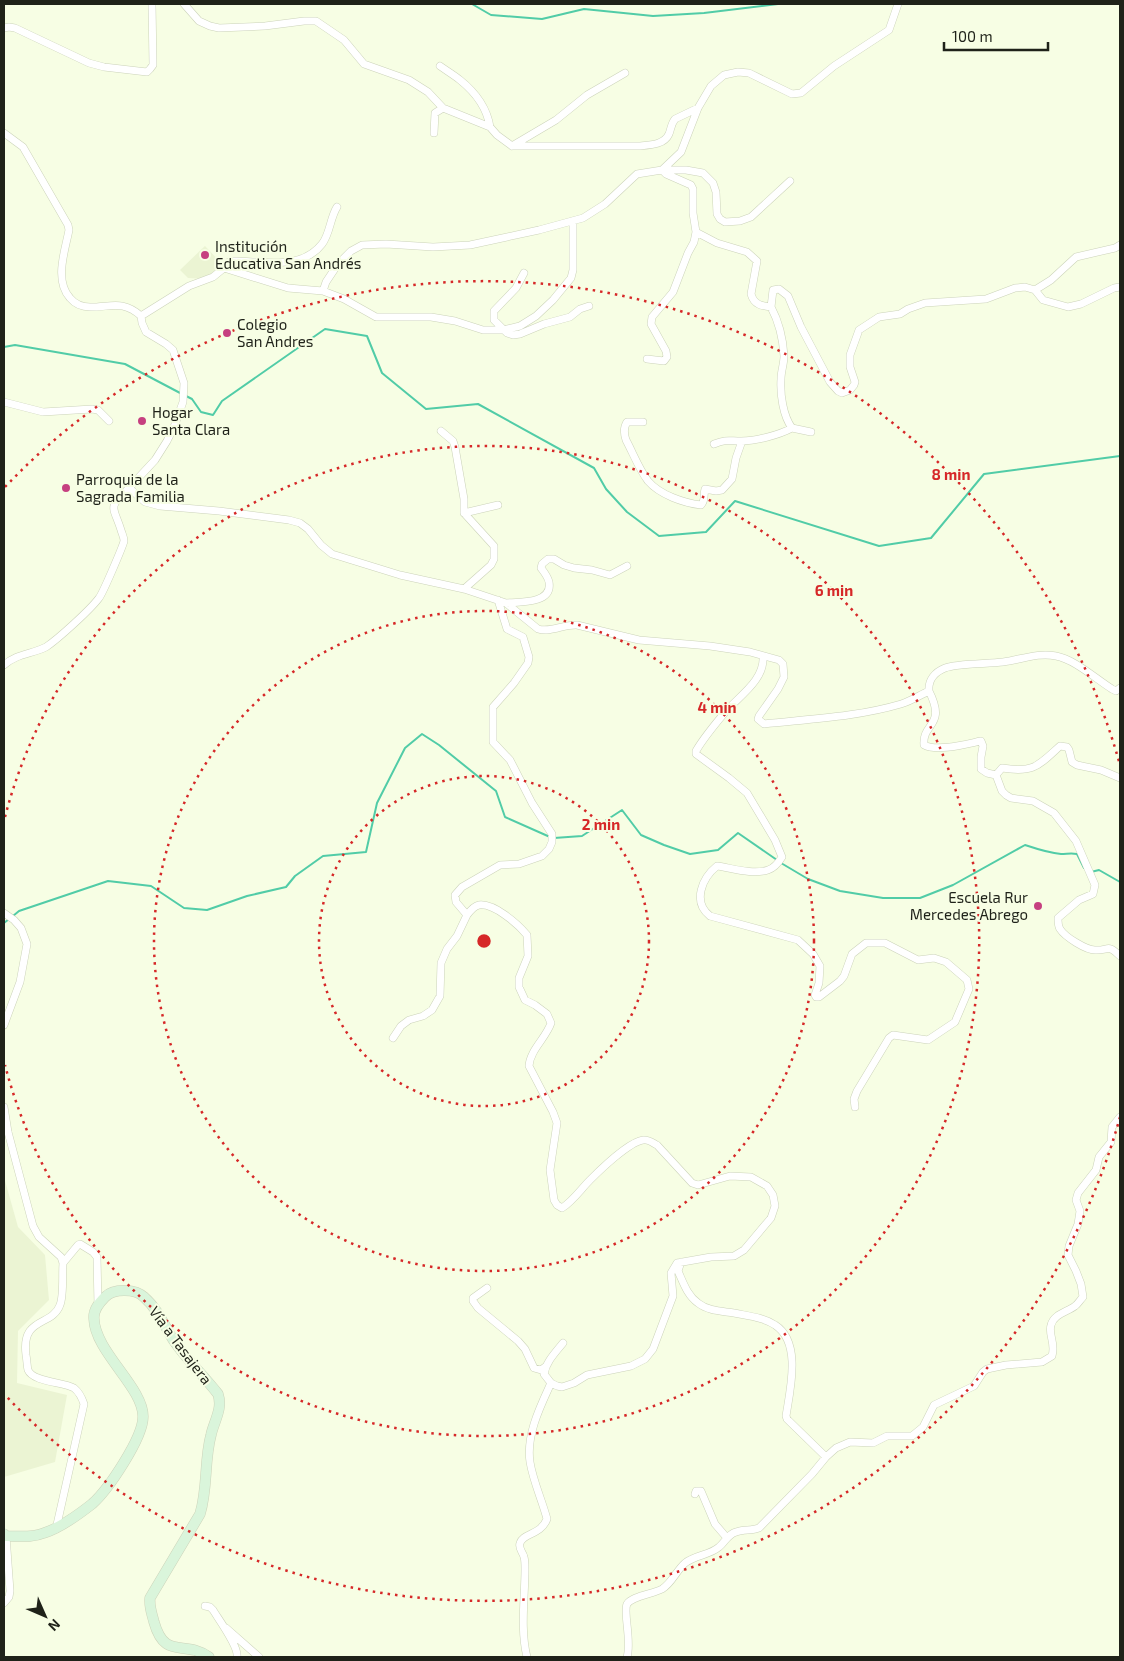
<svg xmlns="http://www.w3.org/2000/svg" width="1124" height="1661" font-family="'Exo 2',sans-serif">
	<style>
		.built { fill: #ebf4d3 }
		.lines { fill: none; stroke-linecap: round; stroke-linejoin: round }
		.stream { stroke: #51cca7; stroke-width: 2 }
		.street-casing { stroke: #ccd3ba; stroke-width: 8 }
		.secondary-casing { stroke: #ccd3ba; stroke-width: 11 }
		.street { stroke: #fff; stroke-width: 7 }
		.secondary { stroke: #daf5db; stroke-width: 10 }
		.ring { fill: none; stroke: #d62828; stroke-width: 2.5; stroke-dasharray: 2.5 5 }
		.poi-dot { fill: #c64080; stroke: #f7fee4; stroke-width: 2 }
		.labels { text-anchor: middle; dominant-baseline: central; stroke-width: 4; stroke-linejoin: round; paint-order: stroke }
		.poi-label { font-size: 15px; fill: #1f2219; stroke: #f7fee4; text-anchor: start }
		.street-label { font-size: 15px; fill: #1f2219; stroke: #f7fee4 }
		.centre { fill: #d62828; stroke: #f7fee4; stroke-width: 2.5 }
		.ring-label { font-size: 15px; text-anchor: middle; font-weight: bold; fill: #d62828; stroke: #f7fee4; stroke-width: 4; stroke-linejoin: round; paint-order: stroke }
	</style>
	<rect width="100%" height="100%" fill="#f7fee4"/>
	<path class="built" d="M205,246l17,18 -16,15 -18,-1 -8,-8z
		M4,1177l14,50 27,28 4,45 -31,31 -1,52 50,12 -12,67 -51,15z"/>
	<g class="lines">
		<path class="stream" d="M472,4l19,11 51,4 42,-10 69,7 51,-3 74,-9
			M4,347l11,-2 110,19 57,30
			M186,396l6,3 9,13 12,3 9,-14 103,-72 42,7 15,37 44,36 52,-5 116,64 12,21 21,23 32,24 47,-4 29,-31 144,45 52,-8 53,-64 136,-18
			M554,838l28,-2 40,-26 19,25 23,10 26,9 28,-4 20,-17 39,27
			M781,863l27,16 32,12 43,7h37l33,-13 72,-40c12,4 24,8 36,9 6,0 10,-1 16,0l7,14
			M1091,872l8,-2 21,12
			M13,916l6,-5 89,-30 43,5 33,22 23,2 40,-14 39,-9 9,-11 28,-20 43,-4 11,-49 28,-55 17,-14 17,11 57,46 9,26 45,20
			M4,923l5,-4"/>
		<defs>
			<path id="street" d="M184,4l15,17 11,5 9,2 46,-2 39,-5h12l28,19 20,24 45,16 19,12 15,16 47,19 7,8 15,11h127c11,-1 25,-1 30,-12 2,-5 2,-10 6,-15l23,-11
				M4,28l5,-1 6,1 74,35 15,4 43,5 3,-3 3,-4 -1,-61
				M440,66c7,5 14,9 20,14 15,12 27,28 30,47
				M4,133l19,14 45,78 1,5c-4,21 -15,50 1,68 5,6 12,9 20,9 22,0 33,-7 51,9l1,7 4,9 20,12 7,6 11,33 -1,19 -9,25 -7,14 -12,19 -26,28 16,14 15,4 59,5 70,9 11,3 8,6 13,16 11,9 68,21 64,14 42,14 32,26c13,4 26,-5 39,-4l62,15 71,6 40,6 29,8 4,4 1,13 -6,12 -19,27 -1,3 6,5c46,-5 93,-7 137,-20 10,-3 19,-9 28,-13 18,36 -7,31 -5,54 13,7 42,-1 57,-4l2,5 -2,11v12l6,4 9,2 6,16 4,4 5,3 22,3 21,12 22,28 19,44 -2,9 -14,6 -21,18c0,4 0,8 2,11 5,8 26,21 35,21 14,1 12,-7 25,6
				M434,133l1,-20 8,-5
				M512,146l44,-26 31,-25 38,-22
				M662,170l4,4 25,11 2,4v24l3,19 21,11 30,9 10,9 -6,33c3,11 11,12 20,13l2,-17 6,-1 9,7 13,31 29,55 8,9 4,2 8,-3 4,-5 1,-3 -5,-15v-12l9,-25 20,-13 21,-3 8,-5 17,-6 61,-4 29,-11 10,-1 10,3 16,-10 25,-23 39,-9 5,-3
				M662,170l19,-18 17,-44 13,-22 13,-11 14,-3 11,1 43,21 9,-1 33,-27 55,-36 9,-26
				M224,268l5,-6 4,-1c30,0 68,10 89,-17 8,-10 8,-26 15,-37
				M524,273l-8,15 -22,23v9l13,13 6,2 7,-1 24,-10 26,-7 10,-8 9,-3
				M1035,290l8,10 25,7 13,-3 33,-16 6,-1
				M323,291l21,8 32,18h55l24,4 28,9h20l17,-4 16,-10 17,-16 18,-22 2,-8v-49
				M771,307c8,15 12,32 13,49 0,8 -3,15 -3,23 -1,15 2,37 11,49l19,4
				M141,316l48,-30 24,-9 11,-9 64,20 35,3 3,-9 12,-18 13,-13 11,-6 24,-1 47,3 37,-2 69,-15 44,-12 22,-14 32,-30 25,-4h24l17,3 10,10 3,9 1,22 3,5 5,3 15,-1 11,-4 39,-36
				M647,359l17,2 3,-4 -1,-6 -15,-27 1,-7 21,-25 15,-39 6,-11 2,-10
				M4,402l39,10 49,-3 6,1 11,11
				M643,422h-16c-4,6 -3,12 -1,18 7,13 13,29 22,41 12,14 36,22 53,24 5,-5 2,-10 4,-16l11,2 6,-1 10,-11 4,-21 6,-17
				M441,431l12,10 2,6 9,52v14l30,33v13l-3,6 -27,24
				M714,444c12,-5 15,-3 27,-3 15,0 38,-6 51,-13
				M464,513l34,-8
				M506,603c13,-1 47,1 43,-21 -1,-5 -5,-10 -8,-14l1,-4 6,-5h6l10,6 10,3 18,2 18,5 17,-9
				M763,656c2,23 -22,39 -36,54 -11,13 -23,27 -31,41v3l33,24 18,15 28,47 7,17c-3,5 -8,11 -14,13 -16,5 -36,-2 -51,-4 -15,12 -25,36 -7,50l88,24 15,14 7,12 -1,17 -4,12 1,2h3l21,-16 4,-5 8,-22 14,-11h19l33,17 16,-2 12,4 21,18 2,9 -14,33 -27,18 -35,-5 -4,3 -32,53 -3,8 1,8
				M4,665c12,-11 28,-11 42,-18 12,-8 44,-37 53,-49 4,-5 24,-52 25,-57 0,-4 -2,-7 -3,-11 -8,-25 -14,-21 8,-42
				M929,691c-1,-11 6,-19 16,-23 12,-5 43,-4 58,-6 17,-2 35,-10 53,-6 18,3 40,23 56,33l4,2 4,-3
				M996,775l6,-7c32,5 36,-2 58,-22l7,1 2,3 3,12 5,3 24,5 19,8
				M4,913l10,7 7,8 6,16 -7,38 -16,43
				M467,915c3,-4 7,-9 12,-10 15,-2 39,19 48,30l1,21 -9,22v9l6,13 10,5 12,9 4,9c-5,15 -21,27 -22,43l24,46 4,11 -7,47 4,30 3,5 5,3c11,-7 19,-19 28,-28 10,-10 39,-38 53,-40 5,-1 10,3 14,5l35,38 6,2 32,-9 21,1 16,9 6,9 2,11 -4,12 -27,32 -10,6 -23,1 -34,6 -6,10 2,23 -20,53 -8,10 -14,7 -44,9 -13,8 -12,4 -5,-1 -6,-3 -7,-9c2,-12 11,-21 19,-31
				M393,1038l8,-12 8,-6 14,-4 9,-6 8,-14 1,-33 6,-14 10,-13 10,-21 -11,-13 -1,-7 7,-8 38,-22 19,-1 23,-8 7,-7 3,-7v-8l-20,-31 -22,-43 -17,-18v-35l21,-24 14,-20 1,-6 -6,-20 -16,-8 -9,-29
				M4,1107l4,25 25,94 6,11 22,20 2,6c-1,11 1,32 -3,42 -8,22 -39,11 -34,50 1,5 1,11 2,15 5,12 35,12 46,18 5,4 8,10 10,16l-28,125
				M681,1262l-3,9c5,11 9,24 20,32 10,8 24,8 36,10 14,3 29,4 41,12 27,17 15,65 11,91l1,3 39,38
				M63,1263l15,-18 2,-1 13,8 4,5 1,48
				M487,1288l-14,10v3l5,7 40,33 7,8 9,19 7,2 4,-3
				M695,1494l1,-3h5l14,33 12,14
				M4,1603l5,-6 1,-6 -4,-55
				M205,1606l5,1 3,3c6,10 26,37 24,47
				M226,1628l33,29
				M527,1657c-7,-28 -2,-60 -2,-88 0,-4 0,-9 -1,-12 -1,-5 -6,-8 -4,-14 3,-10 21,-8 27,-24 -5,-19 -14,-38 -17,-57 -4,-27 10,-55 21,-79
				M627,1657c5,-15 -4,-45 0,-53 5,-8 26,-10 35,-15 10,-6 14,-18 23,-26 10,-8 25,-8 34,-16 6,-5 9,-13 17,-15 8,-3 15,-1 23,-4l53,-54 14,-17 10,-9 14,-6 23,1 14,-7h25l11,-9 11,-22 40,-19 9,-14 4,-3 19,-4 36,-3 10,-6c4,-13 -4,-21 -1,-31 3,-11 16,-13 24,-19 3,-2 5,-6 8,-9l-2,-13 -5,-13 -8,-16 1,-9 9,-22 2,-13 -4,-11 2,-7 18,-23 3,-13 12,-15 1,-15 8,-10"/>
			<path id="secondary" d="M4,1534l2,2c12,0 26,2 38,-3 16,-5 34,-18 48,-29 16,-14 51,-66 51,-87 1,-29 -48,-65 -49,-98 -1,-9 5,-16 11,-22 9,-9 31,-8 39,0 14,12 21,30 30,44 13,19 30,35 44,53 5,15 -4,27 -7,41 -7,26 -3,53 -11,79l-50,84c-1,9 2,16 4,24 11,39 30,17 55,35"/>
		</defs>
		<use href="#street" class="street-casing"/>
		<use href="#secondary" class="secondary-casing"/>
		<use href="#street" class="street"/>
		<use href="#secondary" class="secondary"/>
	</g>
	<g class="ring">
		<circle cx="484" cy="941" r="165"/>
		<circle cx="484" cy="941" r="330"/>
		<path d="M5 817A495 495 0 1 1 5 1065"/>
		<path d="M1120 1117A660 660 0 0 1 5 1395M5 487A660 660 0 0 1 1120 765"/>
	</g>
	<g class="poi-dot">
		<circle cx="205" cy="255" r="5"/>
		<circle cx="227" cy="333" r="5"/>
		<circle cx="142" cy="421" r="5"/>
		<circle cx="66" cy="488" r="5"/>
		<circle cx="1038" cy="906" r="5"/>
	</g>
	<g class="labels">
		<g class="poi-label">
			<text x="215" y="246">Institución<tspan x="215" dy="17">Educativa San Andrés</tspan></text>
			<text x="237" y="324">Colegio<tspan x="237" dy="17">San Andres</tspan></text>
			<text x="152" y="412">Hogar<tspan x="152" dy="17">Santa Clara</tspan></text>
			<text x="76" y="479">Parroquia de la<tspan x="76" dy="17">Sagrada Familia</tspan></text>
			<text x="1028" y="897" text-anchor="end">Escuela Rur<tspan x="1028" dy="17">Mercedes Abrego</tspan></text>
		</g>
		<g class="street-label">
			<text transform="translate(181 1345) rotate(53)">Vía a Tasajera</text>
		</g>
	</g>
	<circle cx="484" cy="941" r="8" class="centre"/>
	<g class="ring-label">
		<text x="951" y="480">8 min</text>
		<text x="834" y="596">6 min</text>
		<text x="717" y="713">4 min</text>
		<text x="601" y="830">2 min</text>
	</g>
	<rect width="1124" height="1661" fill="none" stroke="#1f2219" stroke-width="10"/>
	<g transform="translate(45 1616) rotate(135)" stroke="#f7fee4" stroke-width="4" paint-order="stroke">
	<path d="M0-4L9 19L0 12L-9 19Z" fill="#1f2219"/>
	<text y="-8" font-size="14" font-weight="bold" text-anchor="middle" fill="#1f2219">N</text>
	</g>
	<path d="M944 42v8h104v-8" fill="none" stroke="#1f2219" stroke-width="2.5"/>
	<text x="952" y="42" font-size="15" fill="#1f2219" stroke="#f7fee4" stroke-width="4" paint-order="stroke">100 m</text>
</svg>
